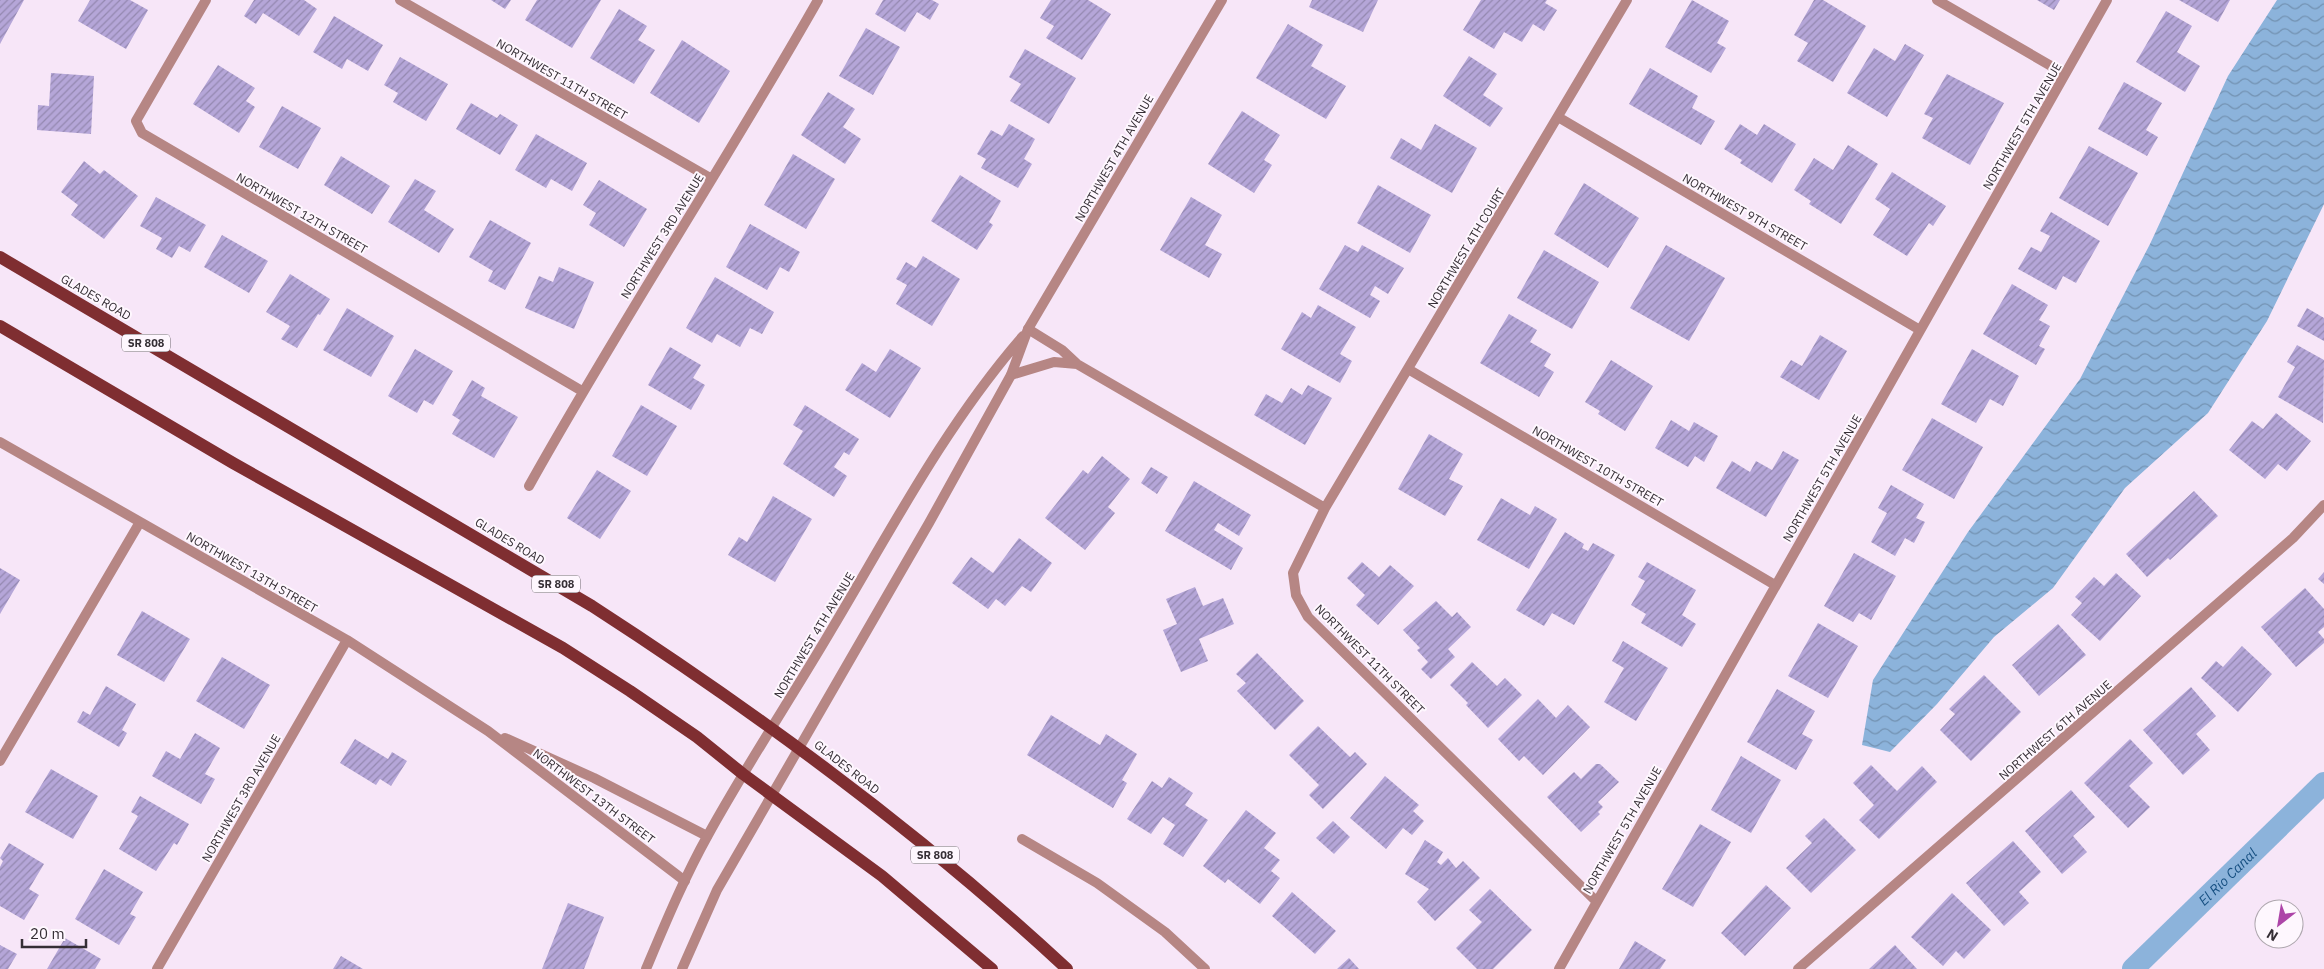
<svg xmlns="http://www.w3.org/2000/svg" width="2324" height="969" font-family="'IBM Plex Sans',sans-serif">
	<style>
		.water { fill: url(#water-waves) }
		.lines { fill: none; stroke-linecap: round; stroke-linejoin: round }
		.canal { stroke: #8cb3db; stroke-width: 22 }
		.building { fill: url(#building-hatch) }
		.minor { stroke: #b68684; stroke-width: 10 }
		.tertiary { stroke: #b68684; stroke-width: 10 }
		.primary { stroke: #7f2e31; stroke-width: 12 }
		.labels { text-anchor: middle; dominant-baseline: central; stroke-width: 4; stroke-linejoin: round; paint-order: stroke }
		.shield { fill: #fef7fe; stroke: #716a71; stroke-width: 1 }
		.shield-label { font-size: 11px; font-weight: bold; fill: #352e35 }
		.street-label { font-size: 12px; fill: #352e35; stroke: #fef7fe }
		.water-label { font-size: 14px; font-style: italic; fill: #175082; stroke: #fef7fe }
	</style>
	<defs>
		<pattern id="water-waves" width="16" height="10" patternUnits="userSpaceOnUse" patternTransform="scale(1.25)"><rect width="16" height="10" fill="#8cb3db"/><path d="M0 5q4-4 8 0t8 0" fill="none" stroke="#7392b2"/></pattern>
		<pattern id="building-hatch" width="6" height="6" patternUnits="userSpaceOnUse" patternTransform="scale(1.25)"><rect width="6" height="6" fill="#b5a6d8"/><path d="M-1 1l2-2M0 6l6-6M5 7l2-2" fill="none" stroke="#9488b0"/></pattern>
	</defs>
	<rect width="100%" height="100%" fill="#f7e6f8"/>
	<path class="water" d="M2277,0h47v204l-57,117 -59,92 -83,75 -72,100 -59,49 -57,67 -47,48 -28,-7 11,-65 95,-148 112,-153 70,-135 78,-168z"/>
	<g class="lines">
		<path class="canal" id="s1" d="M2133,969l191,-186"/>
	</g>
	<path class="building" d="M0,0h24l-24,44z
		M90,0h40l18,10 -22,39 -48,-28z
		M254,0h50l13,9 -18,27 -36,-23 -7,11 -12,-8z
		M491,0h20l-6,9z
		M537,0h64l-29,48 -47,-28z
		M883,0h49l7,4 -9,16 -13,-8 -12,20 -30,-18z
		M1051,0h37l23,14 -29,46 -36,-22 8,-12 -14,-8z
		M1312,0h66l-15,32 -54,-25z
		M1481,0h66l-2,3 12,7 -13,21 -11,-7 -11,18 -18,-10 -10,17 -31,-19z
		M1692,0l37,21 -12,22 9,5 -15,25 -46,-26z
		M1814,0h9l43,26 -33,56 -36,-21 11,-18 -14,-8z
		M2037,0h23l-6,10z
		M2179,0h51l-12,22z
		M619,9l28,17 -9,14 17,10 -21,34 -44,-26z
		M2166,11l26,15 -15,26 23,14 -15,26 -49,-30z
		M334,16l49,29 -15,26 -21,-12 -5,10 -29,-17z
		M1288,24l35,21 -12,21 35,20 -20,33 -70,-41z
		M866,28l34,19 -27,48 -34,-19z
		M682,40l48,31 -31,52 -49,-30z
		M1905,44l19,11 -37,62 -40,-24 27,-45 21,13z
		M1025,49l51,29 -27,46 -39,-23 11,-17 -12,-7z
		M1469,56l28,18 -14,21 20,13 -13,19 -47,-31z
		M400,57l48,27 -22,37 -33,-19 5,-9 -14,-8z
		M218,65l37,23 -9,13 9,6 -16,26 -46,-29z
		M1650,68l48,28 -6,12 23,13 -14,24 -72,-41z
		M51,73l43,3 -3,58 -54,-4 1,-25 11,1z
		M1947,74l57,29 -34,62 -48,-27 11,-20 -9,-4z
		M2124,82l38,21 -16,27 12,7 -11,19 -49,-27z
		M828,92l27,17 -12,18 18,12 -16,25 -44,-29z
		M471,103l26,15 3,-4 18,11 -18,30 -44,-26z
		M282,106l39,22 -23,41 -39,-22z
		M1242,111l38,24 -16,25 8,5 -18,28 -46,-29z
		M1009,124l26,15 -11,20 8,5 -14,24 -37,-20 5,-9 -9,-5 14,-24 11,6z
		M1435,124l42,24 -25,45 -62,-35 11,-20 20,12z
		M1740,124l17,11 7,-11 32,20 -24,39 -32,-20 2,-3 -18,-11z
		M536,134l51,29 -15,28 -21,-12 -5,9 -31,-18z
		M1848,145l30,19 -37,60 -32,-20 2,-3 -17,-11 20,-32 19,12z
		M2089,146l49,27 -30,53 -49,-28z
		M793,154l42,25 -29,50 -42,-24z
		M341,156l49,30 -18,28 -48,-29z
		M84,161l16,13 4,-4 34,26 -34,43 -33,-24 7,-10 -17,-13z
		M1892,172l54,34 -13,20 -4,-3 -22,33 -34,-21 17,-26 -15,-10z
		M960,175l41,26 -12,21 4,3 -16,25 -46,-29z
		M415,179l21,12 -12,19 30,19 -15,24 -51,-31z
		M599,180l48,29 -23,38 -35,-22 7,-12 -13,-8z
		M1584,183l55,35 -31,50 -54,-34z
		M1378,185l53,30 -21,38 -53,-30z
		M156,197l50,28 -16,27 -11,-6 -7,12 -16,-9 6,-11 -22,-12z
		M1191,197l31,18 -17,30 17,9 -13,24 -49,-28z
		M2051,212l49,29 -24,42 -13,-7 -7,14 -38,-21 13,-22 10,5 9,-16 -10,-5z
		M490,220l41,23 -26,47 -17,-9 5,-10 -24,-14z
		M750,224l50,28 -11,20 -9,-5 -13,23 -41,-23z
		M222,235l46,26 -19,32 -45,-26z
		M1345,245l13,7 4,-7 42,23 -16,26 -13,-8 -5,9 10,6 -10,17 -51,-29z
		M1666,245l59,33 -36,63 -59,-33z
		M1544,250l55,32 -27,47 -55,-31z
		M923,256l37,23 -28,47 -36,-22 11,-19 -11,-6 10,-17 10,6z
		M559,267l35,15 -20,47 -49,-21 14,-32 14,6z
		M290,274l40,25 -10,16 -2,-1 -21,34 -16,-9 9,-13 -24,-14z
		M715,277l59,35 -12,22 -12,-6 -10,19 -23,-13 -5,9 -26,-15z
		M2012,284l36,21 -9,15 11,6 -11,20 6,3 -9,16 -53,-31z
		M1318,305l38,22 -16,27 12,7 -12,22 -59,-34 21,-37 9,6z
		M347,308l47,28 -23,41 -48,-27z
		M2307,308l17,10v23l-27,-15z
		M1509,314l28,16 -7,12 21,12 -7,12 10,6 -15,25 -59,-34z
		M1820,335l27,16 -28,49 -39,-23 11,-17 11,6z
		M2297,345l27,15 -1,63 -45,-26 17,-30 -8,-5z
		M670,347l31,18 -8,13 12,7 -14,25 -43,-25z
		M415,349l38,22 -20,34 -9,-5 -7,13 -29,-17z
		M890,349l31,19 -31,50 -45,-28 17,-27 14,9z
		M1972,349l47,27 -16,30 -13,-7 -14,24 -35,-19z
		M1611,360l42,26 -28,45 -27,-17 2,-3 -15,-9z
		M472,380l13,8 -4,8 37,21 -24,41 -42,-24 8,-14 -8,-5z
		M1308,385l24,13 -27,47 -51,-30 12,-21 16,9 9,-15 11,7z
		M641,405l36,21 -30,50 -35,-20z
		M805,405l54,34 -10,16 -5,-3 -10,15 13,9 -13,21 -51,-33 20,-33 -10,-6z
		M2276,413l35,28 -24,30 -9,-7 -13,15 -36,-29 23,-29 11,8z
		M1932,418l51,29 -29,52 -52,-29z
		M1671,420l18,11 5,-9 24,14 -14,26 -9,-6 -7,11 -33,-19z
		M1429,434l34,20 -14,25 14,7 -18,30 -47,-27z
		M1783,451l16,9 -33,57 -50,-29 16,-27 18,11 6,-11 16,9z
		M1102,456l28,23 -22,28 7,6 -30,37 -40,-32 38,-48 5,4z
		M1151,467l17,10 -11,17 -16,-11z
		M597,470l34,21 -31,48 -33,-21z
		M1194,481l57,34 -12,21 -21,-13 -4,7 29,18 -12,22 -66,-39z
		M1891,485l33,19 -8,14 9,4 -11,21 -9,-5 -10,18 -24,-14 16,-29 -9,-5z
		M2194,491l24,25 -48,44 -2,-2 -21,19 -21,-23z
		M773,496l39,23 -37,63 -47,-27 11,-18 8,5z
		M1501,498l29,17 5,-9 22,13 -28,50 -52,-29z
		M1565,532l19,12 -2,4 6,3 5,-8 22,12 -41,70 -22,-12 -8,13 -28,-16z
		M1019,538l33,25 -21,29 -9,-6 -17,20 -9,-7 -8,10 -36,-26 19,-26 22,16z
		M1854,553l42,23 -25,44 -12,-7 -6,9 -29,-16z
		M1362,562l17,15 11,-12 24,21 -36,39 -22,-20 9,-10 -18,-17z
		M1647,562l49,28 -14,25 14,9 -14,23 -41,-24 5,-9 -15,-9 14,-24 -7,-4z
		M0,568l20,12 -20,34z
		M2324,572v12l-6,-5z
		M2116,573l25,23 -41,45 -29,-26 11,-12 -7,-6 19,-20 10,9z
		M1195,587l8,19 20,-8 11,26 -35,15 9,22 -27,11 -18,-42 14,-6 -11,-25z
		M2305,588l19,21v18l-6,5 6,7v4l-28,24 -35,-40z
		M1436,601l16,16 5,-5 14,15 -23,22 7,8 -24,22 -10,-10 7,-7 -11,-12 3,-2 -17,-18z
		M142,611l48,28 -26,43 -47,-27z
		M1818,623l40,23 -30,52 -40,-22z
		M2058,624l28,31 -47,41 -27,-31z
		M1623,641l45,27 -32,53 -32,-19 20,-34 -12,-7z
		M2242,646l30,28 -34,38 -37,-34 15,-17 7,6z
		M1257,653l47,48 -29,29 -38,-39 9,-8 -10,-9z
		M222,657l48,28 -26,44 -48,-28z
		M1472,662l25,24 8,-8 17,17 -34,33 -22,-23 2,-2 -18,-18z
		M1984,675l37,37 -50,49 -31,-31 15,-16 -6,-5z
		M106,686l30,18 -14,26 5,3 -8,14 -42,-25 6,-11 7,4z
		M2191,687l25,29 -20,18 14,16 -27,25 -40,-45z
		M1777,689l38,22 -13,23 11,6 -17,30 -49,-28z
		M1538,699l18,19 12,-13 22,22 -47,48 -19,-19 -5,5 -21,-22z
		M1051,715l49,30 6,-11 31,20 -15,26 5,3 -14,25 -86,-53z
		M1318,726l32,31 5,-5 12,12 -44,45 -14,-14 10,-10 -30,-30z
		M195,733l25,15 -15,26 10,5 -14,25 -49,-28 14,-25 14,8z
		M355,739l33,20 4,-7 15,9 -16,25 -11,-7 -4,6 -36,-22z
		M2130,739l23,24 -24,23 21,21 -22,21 -44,-45z
		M1741,756l40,24 -30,53 -40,-23z
		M1596,764h4l19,18 -21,20 5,5 -5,5 2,2 -19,18 -34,-35 27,-25 7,7z
		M1871,765l26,26 25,-25 15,16 -58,57 -20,-19 15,-15 -21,-22z
		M51,769l47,27 -25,43 -48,-27z
		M1385,776l34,29 -6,6 11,10 -12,14 -9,-7 -17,21 -36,-31z
		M1169,777l24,16 -8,12 23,15 -25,37 -20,-13 12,-19 -12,-8 -12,17 -24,-15 25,-38 10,7z
		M2071,790l24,27 -22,19 14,16 -25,22 -37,-43z
		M140,796l49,28 -12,21 -3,-2 -18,28 -37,-22 19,-33 -7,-4z
		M1246,810l30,23 -12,15 16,12 -9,11 9,7 -20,26 -32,-25 -3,4 -22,-17z
		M1824,818l32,32 -45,43 -25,-25 26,-25 -7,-7z
		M1333,821l17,16 -16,17 -18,-16z
		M1700,824l31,18 -38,65 -31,-18z
		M1425,840l18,12 -6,10 4,3 7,-7 8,10 7,-7 17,17 -45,43 -18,-19 12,-13 -24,-15z
		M2013,841l28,31 -22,20 10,11 -25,23 -38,-43z
		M9,843l35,21 -15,25 10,6 -15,25 -24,-14v-39l3,-6 -3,-3z
		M104,869l39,23 -13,22 6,3 -17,28 -44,-26z
		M1766,885l25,23 -46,48 -24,-23z
		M1490,889l42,41 -39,39h-16l-21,-21 26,-26 -13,-12z
		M1292,892l44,39 -21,23 -43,-38z
		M1952,893l39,37 -27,29 -8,-8 -13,15 -32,-29z
		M568,903l36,14 -20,52h-42z
		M65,938l36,21 -6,10h-48z
		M1635,941l31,19 -6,9h-41z
		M0,945l17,9 -9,15h-8z
		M1895,945l22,24h-48z
		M341,956l22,13h-30z
		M1349,958l10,11h-22z"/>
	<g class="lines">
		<path class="minor" d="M206,0l-70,121 6,12 440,258
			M400,0l312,179
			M1937,0l128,74
			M1558,117l362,213
			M1028,329l34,21 15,14 248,144
			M1408,369l367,216
			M1011,375l43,-13 23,2
			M0,442l347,198 141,91 197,150
			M529,486c92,-165 196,-322 289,-486
			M505,738l89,40 113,58
			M0,761l140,-239
			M1022,839l75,44 68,49 40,37
			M1596,901l-288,-284 -12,-22 -3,-22 32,-65 302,-508
			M157,969l190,-329
			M1559,969l548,-969
			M1798,969l495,-431 31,-33"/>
		<path class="tertiary" d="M646,969c19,-45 38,-91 62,-134 39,-71 84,-138 125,-208 59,-99 114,-204 190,-291
			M682,969l35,-79 212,-367 82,-148 17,-46 194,-329"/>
		<path class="primary" d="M0,257l592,349c167,108 329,227 475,363
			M0,326l233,137 330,185 67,43 67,46 46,37 139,102 110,93"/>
	</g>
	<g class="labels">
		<g class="shield">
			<rect x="122" y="334.5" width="48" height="17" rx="4"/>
			<rect x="532" y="575.5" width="48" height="17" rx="4"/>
			<rect x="911" y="846.5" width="48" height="17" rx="4"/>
		</g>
		<g class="shield-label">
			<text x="146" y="343">SR 808</text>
			<text x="556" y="584">SR 808</text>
			<text x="935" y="855">SR 808</text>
		</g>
		<g class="street-label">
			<text transform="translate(562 79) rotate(30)">NORTHWEST 11TH STREET</text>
			<text transform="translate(2022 126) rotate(-60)">NORTHWEST 5TH AVENUE</text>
			<text transform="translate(1114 158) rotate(-60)">NORTHWEST 4TH AVENUE</text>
			<text transform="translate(1745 212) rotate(30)">NORTHWEST 9TH STREET</text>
			<text transform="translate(302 213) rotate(30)">NORTHWEST 12TH STREET</text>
			<text transform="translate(662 236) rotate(-58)">NORTHWEST 3RD AVENUE</text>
			<text transform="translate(1466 248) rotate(-59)">NORTHWEST 4TH COURT</text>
			<text transform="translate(96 297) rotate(30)">GLADES ROAD</text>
			<text transform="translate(1598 466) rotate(30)">NORTHWEST 10TH STREET</text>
			<text transform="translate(1822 478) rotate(-60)">NORTHWEST 5TH AVENUE</text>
			<text transform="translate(510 541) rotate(31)">GLADES ROAD</text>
			<text transform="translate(252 572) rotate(30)">NORTHWEST 13TH STREET</text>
			<text transform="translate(814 635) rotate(-59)">NORTHWEST 4TH AVENUE</text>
			<text transform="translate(1370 659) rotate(45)">NORTHWEST 11TH STREET</text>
			<text transform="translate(2055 730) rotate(-41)">NORTHWEST 6TH AVENUE</text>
			<text transform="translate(847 767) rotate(38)">GLADES ROAD</text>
			<text transform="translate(594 796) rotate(37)">NORTHWEST 13TH STREET</text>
			<text transform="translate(241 798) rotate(-60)">NORTHWEST 3RD AVENUE</text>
			<text transform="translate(1622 830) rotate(-60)">NORTHWEST 5TH AVENUE</text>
		</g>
		<g class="water-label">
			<text stroke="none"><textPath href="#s1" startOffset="132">El Rio Canal</textPath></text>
		</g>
	</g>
	<g transform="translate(2279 924) rotate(211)"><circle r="24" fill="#fef7fe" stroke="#aea7ae"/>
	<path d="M0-4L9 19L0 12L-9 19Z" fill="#ad45a8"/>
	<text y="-8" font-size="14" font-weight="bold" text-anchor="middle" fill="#352e35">N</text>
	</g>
	<path d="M22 939v8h64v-8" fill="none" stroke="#352e35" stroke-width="2.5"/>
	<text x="30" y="939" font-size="15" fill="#352e35" stroke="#fef7fe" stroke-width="4" paint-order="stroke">20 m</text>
</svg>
